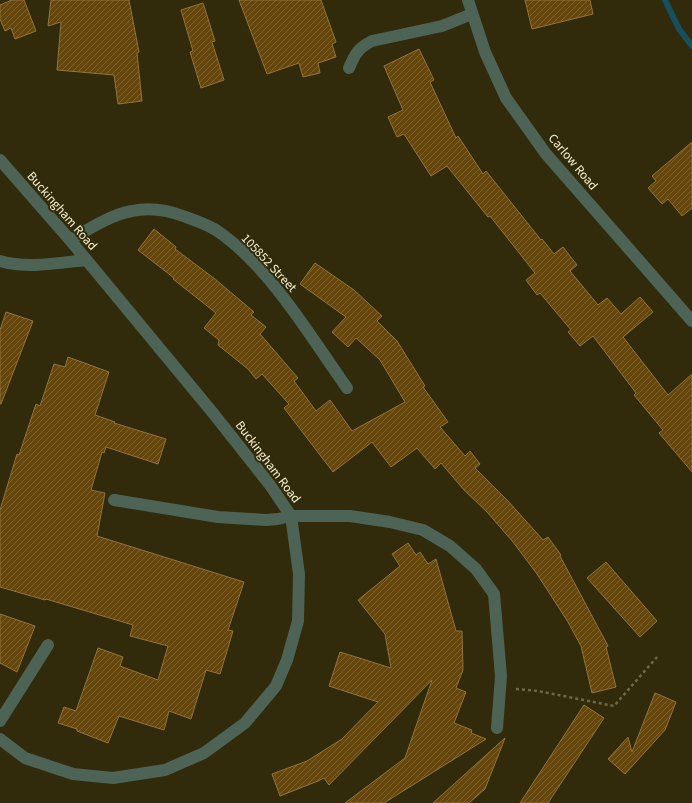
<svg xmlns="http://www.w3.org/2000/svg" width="692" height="803" font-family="'Source Sans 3',sans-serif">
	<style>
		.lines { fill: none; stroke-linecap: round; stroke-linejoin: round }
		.stream { stroke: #184f5d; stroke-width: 6 }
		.building { fill: url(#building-hatch); stroke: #93733e }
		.path { stroke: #6e6849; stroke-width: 2.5; stroke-dasharray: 3 3; stroke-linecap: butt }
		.street { stroke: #4c6355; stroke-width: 12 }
		.labels { text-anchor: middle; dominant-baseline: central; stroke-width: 4; stroke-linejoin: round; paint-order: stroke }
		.street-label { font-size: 13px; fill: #f5efd1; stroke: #312b0b }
	</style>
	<defs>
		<pattern id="building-hatch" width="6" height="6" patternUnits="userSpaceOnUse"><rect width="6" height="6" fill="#65460d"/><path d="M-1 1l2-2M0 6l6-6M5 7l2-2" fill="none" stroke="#7c612f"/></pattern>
	</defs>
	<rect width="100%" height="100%" fill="#312b0b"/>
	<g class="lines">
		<path class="stream" d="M665,0l14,29 13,17"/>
	</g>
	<path class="building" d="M12,0h12l12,31 -21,8 -4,-11 -6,3 -5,-12v-14z
		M51,0h78l10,52 -2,1 5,48 -24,3 -4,-29 -57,-5 4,-48 -13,4z
		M239,0h82l15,42 -4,2 4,13 -18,6 2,10 -17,4 -4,-14 -32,11z
		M525,0h65l3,14 -61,15z
		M203,3l12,38 -3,1 12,38 -23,8 -11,-36 3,-1 -12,-41z
		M419,49l15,31 -4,2 26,56 2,-2 25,38 3,-3 55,69 1,-1 12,15 9,-7 14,18 -7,6 28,34 9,-7 14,16 19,-17 13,15 -30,25 45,58 24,-21v98l-33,-39 4,-3 -29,-35 2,-2 -43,-57 -13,10 -12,-14 3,-2 -31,-37 -3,2 -11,-15 9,-7 -45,-57 -2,1 -41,-51 -16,10 -27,-42 -7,3 -9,-20 15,-7 -19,-44z
		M692,142v66l-10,8 -14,-17 -6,5 -14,-16 8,-7 -4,-5z
		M154,229l22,18 -1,2 40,30 39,33 -3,3 15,12 -6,7 38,44 -4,3 22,30 14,-11 22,31 53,-29 -25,-42 -24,-22 -8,9 -16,-15 14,-15 -46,-33 15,-21 39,27 28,26 -5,5 20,20 28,45 -2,1 25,35 -8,5 25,29 5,-5 10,13 -5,4 33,33 35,39 5,-3 13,18 -1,1 48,90 -2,1 10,40 -24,6 -11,-47 -13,-24 -31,-48 -24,-32 -26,-30 -23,-22 -23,-27 -6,6 -18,-21 -26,19 -19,-25 -39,30 -49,-64 5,-4 -27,-30 -6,5 -8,-10 -30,-24 1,-5 -15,-12 12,-15 -43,-34 1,-1 -36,-28z
		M6,312l27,9 -32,83h-1v-74z
		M68,357l41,15 -14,43 20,7 -1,1 52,16 -8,25 -52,-17 -2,6 -2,-1 -11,38 14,3 -8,43 147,46 -16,48 5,1 -13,43 -14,-4 -15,49 -22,-8 -5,19 -45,-14 -11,27 -31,-12v-2l-19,-6 6,-16 12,4 22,-63 25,9 -3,9 38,14 10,-34 -38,-10 3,-11 -87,-26 -1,1 -45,-13v-77l17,-56 2,1 17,-51 4,2 14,-42 11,3z
		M408,543l8,12 4,-3 8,12 8,-5 20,72h6l1,39 -7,18 10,4 -12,31 18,7 -1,3 15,6 -102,64h-39l60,-45 27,-78 -103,105 -5,-7 -6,3 -38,15 -8,-22 35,-13 35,-22 36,-37 -49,-16 11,-34 51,16 -6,-34 -27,-34 42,-34 -8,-12z
		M606,562l51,59 -17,16 -53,-59z
		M0,614l35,12 -18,46 -17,-9z
		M655,693l21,9 -11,28 -40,44 -17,-15 20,-22 4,15z
		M584,705l20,13 -56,85h-28z
		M505,738l-20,51 -16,14h-36z"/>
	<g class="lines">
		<path class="path" d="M516,689l22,2 76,15 43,-49"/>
		<path class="street" d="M468,0l17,52 21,46 40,56 146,167
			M349,68c6,-14 9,-20 23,-27l70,-15 30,-12
			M0,160l70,80 143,173 57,72 21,31 8,58 -1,47 -11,39 -11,26 -31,37 -41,30 -39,17 -52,8 -40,-4 -48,-16 -25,-19
			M70,240c19,-11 40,-25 62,-29 18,-4 35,-1 51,5 11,4 23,8 33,14 15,10 29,23 41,36 34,37 61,81 90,122
			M0,261c27,8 58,2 86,-1
			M114,500l104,17 48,3 12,-1 13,-3h59l40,6 33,8 27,16 26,23 18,25 7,82 -4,52
			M0,721l48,-76"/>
	</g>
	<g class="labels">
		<g class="street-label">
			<text transform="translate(573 162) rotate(50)">Carlow Road</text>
			<text transform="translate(62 211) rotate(49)">Buckingham Road</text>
			<text transform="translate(269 263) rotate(47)">105852 Street</text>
			<text transform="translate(268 462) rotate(53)">Buckingham Road</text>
		</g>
	</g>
</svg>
